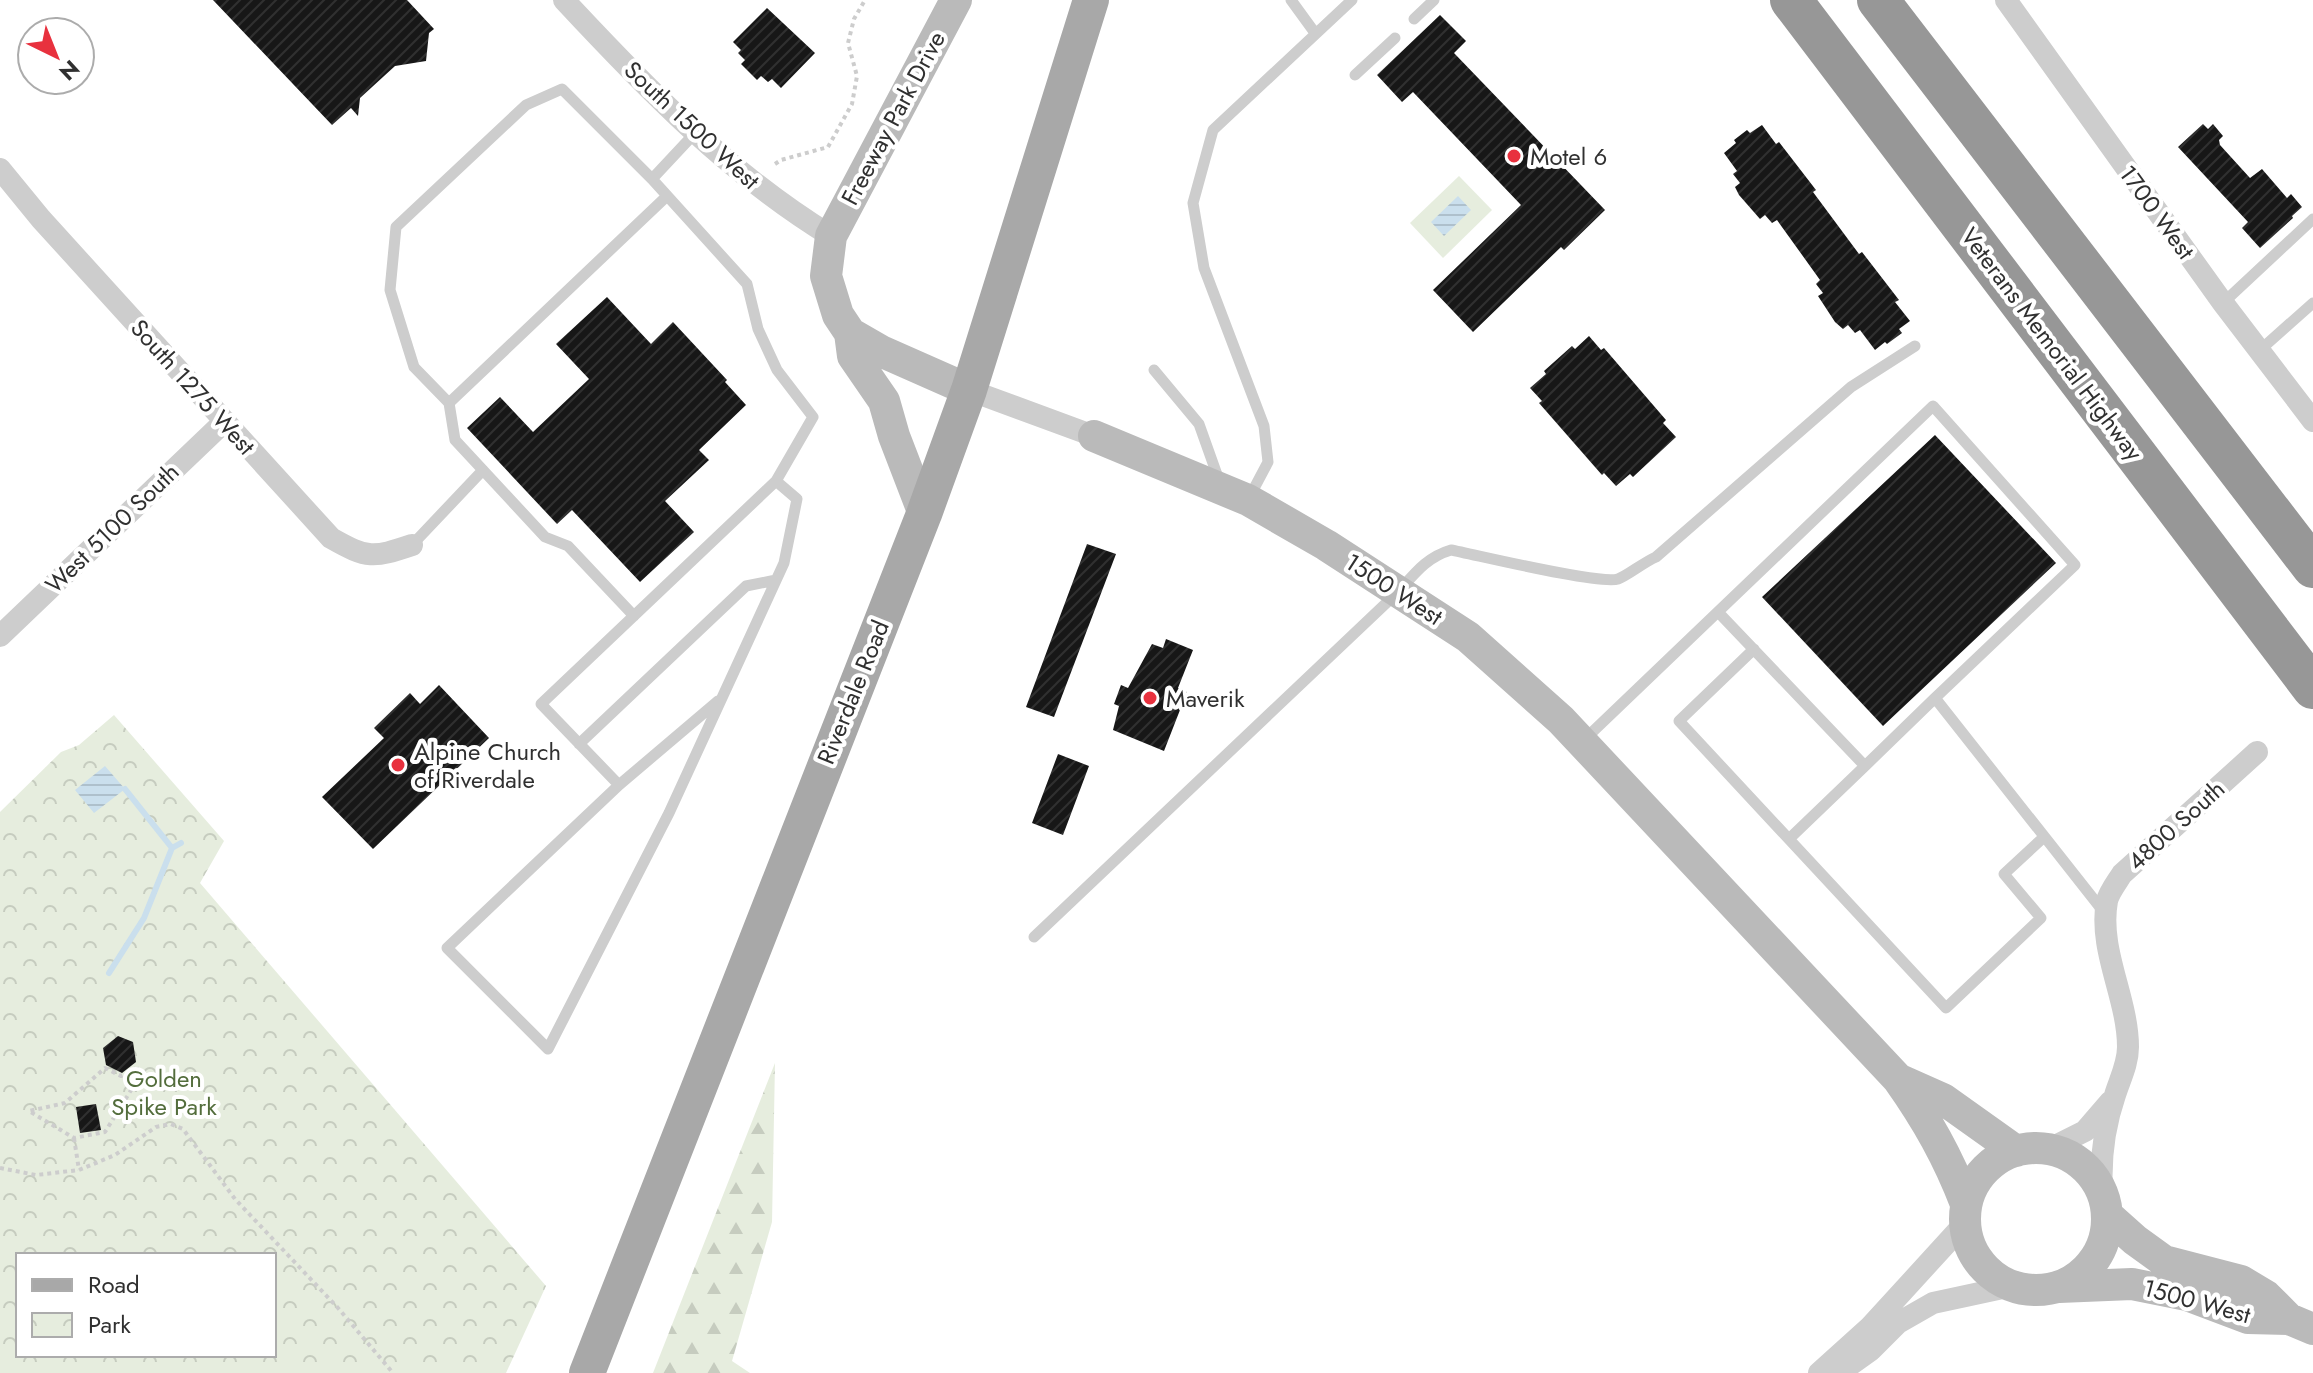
<svg xmlns="http://www.w3.org/2000/svg" width="2313" height="1373" font-family="Jost,sans-serif">
	<style>
		.grass { fill: #e6edde }
		.forest { fill: url(#forest-firs) }
		.park { fill: url(#park-crowns); fill-rule: evenodd }
		.water { fill: url(#water-rules) }
		.lines { fill: none; stroke-linecap: round; stroke-linejoin: round }
		.stream { stroke: #cadfed; stroke-width: 6 }
		.building { fill: url(#building-hatch) }
		.path { stroke: #cdcdcd; stroke-width: 4; stroke-dasharray: 4 4; stroke-linecap: butt }
		.lane { stroke: #cdcdcd; stroke-width: 11 }
		.street { stroke: #cdcdcd; stroke-width: 22 }
		.secondary { stroke: #bababa; stroke-width: 32 }
		.primary { stroke: #a8a8a8; stroke-width: 36 }
		.highway { stroke: #979797; stroke-width: 42 }
		.poi-dot { fill: #e8313e; stroke: #fff; stroke-width: 3 }
		.labels { text-anchor: middle; dominant-baseline: central; stroke-width: 8; stroke-linejoin: round; paint-order: stroke }
		.street-label { font-size: 24px; fill: #303030; stroke: #fff }
		.poi-label { font-size: 24px; fill: #303030; stroke: #fff; text-anchor: start }
		.park-label { font-size: 24px; fill: #536d3c; stroke: #fff }
	</style>
	<defs>
		<pattern id="forest-firs" width="22" height="20" patternUnits="userSpaceOnUse" patternTransform="scale(2)"><rect width="22" height="20" fill="#e6edde"/><path d="M5 1l3.5 6h-7zM16 11l3.5 6h-7z" fill="#c6ccbf"/></pattern>
		<pattern id="park-crowns" width="20" height="18" patternUnits="userSpaceOnUse" patternTransform="scale(2)"><rect width="20" height="18" fill="#e6edde"/><path d="M2 6a3 3 0 1 1 6 0M12 15a3 3 0 1 1 6 0" fill="none" stroke="#c6ccbf"/></pattern>
		<pattern id="water-rules" width="6" height="5" patternUnits="userSpaceOnUse" patternTransform="scale(2)"><rect width="6" height="5" fill="#cadfed"/><path d="M0 2.5h6" fill="none" stroke="#aec0cc"/></pattern>
		<pattern id="building-hatch" width="6" height="6" patternUnits="userSpaceOnUse" patternTransform="scale(2)"><rect width="6" height="6" fill="#171717"/><path d="M-1 1l2-2M0 6l6-6M5 7l2-2" fill="none" stroke="#303030"/></pattern>
	</defs>
	<rect width="100%" height="100%" fill="#fff"/>
	<path class="grass" d="M1459,176l33,34 -49,48 -33,-35z"/>
	<path class="forest" d="M775,1063l-3,159 -40,139 18,12h-97z"/>
	<path class="park" d="M114,715l110,126 -24,42 346,403 -40,87h-506v-561l61,-60 18,-7zM18,1255h256v100h-256z"/>
	<path class="water" d="M1458,196l13,14 -27,26 -13,-14z
		M105,766l20,23 -31,24 -19,-23z"/>
	<g class="lines">
		<path class="stream" d="M125,789l47,59
			M109,973l35,-55 28,-70 9,-5"/>
	</g>
	<path class="building" d="M213,0h194l27,29 -5,4 -3,28 -31,5 -35,32 -2,18 -7,-8 -19,17z
		M767,8l48,45 -34,35 -9,-9 -4,3 -7,-6 -4,4 -16,-16 4,-4 -7,-7 3,-3 -8,-8z
		M1440,15l26,26 -12,12 151,157 -41,40 -3,-3 -88,85 -40,-42 88,-85 -108,-113 -11,10 -25,-27z
		M2203,124l5,5 5,-5 10,12 -4,4 1,5 30,33 12,-9 25,29 4,-4 11,13 -10,9 1,2 -33,30 -18,-20 6,-6 -70,-75z
		M1762,125l14,19 3,-2 37,48 -3,2 46,62 3,-2 37,48 -4,2 15,19 -11,8 3,4 -15,11 -2,-2 -10,8 -15,-20 -5,3 -7,-8 -5,4 -8,-7 -17,-26 5,-3 -7,-9 4,-4 -43,-60 -5,3 -7,-8 -5,4 -21,-24 -4,-8 5,-4 -7,-9 4,-3 -13,-18 12,-10 -2,-3 13,-10 3,3z
		M607,297l44,47 22,-22 54,58 -2,2 21,23 -47,45 10,10 -44,41 29,31 -54,50 -68,-72 -15,14 -90,-96 33,-31 33,35 56,-53 -33,-35z
		M1589,336l12,14 3,-2 62,72 -3,3 13,14 -43,40 -3,-3 -14,12 -12,-13 -2,2 -63,-72 3,-2 -12,-13 16,-14 -2,-3 28,-25 3,3z
		M1935,435l121,128 -173,163 -121,-129z
		M1087,544l29,10 -62,163 -28,-10z
		M1166,639l27,11 -15,38 9,4 -23,59 -51,-21 6,-24 -5,-2 7,-19 7,3 24,-44 11,4z
		M439,685l50,53 -116,111 -51,-52 62,-59 -10,-10 36,-35 10,11z
		M1058,754l31,12 -26,69 -31,-12z
		M118,1036l15,6 3,20 -14,11 -16,-8 -3,-17z
		M96,1104l5,26 -21,3 -4,-26z"/>
	<g class="lines">
		<path class="path" d="M775,164l6,-4 47,-13 24,-43 5,-28 -9,-33 6,-24 11,-19
			M137,1067l1,12 -33,53 -31,6 -45,-27 36,-8 40,-35 16,8 11,-4z
			M74,1138l5,32
			M0,1168l36,7 43,-5 36,-15 41,-28 15,-3 12,5 52,70 103,109 55,65"/>
		<path class="lane" d="M1291,0l24,33
			M1414,19l20,-19
			M1355,75l40,-37
			M695,133l-43,46 95,105 11,45 19,41 36,47 -37,64 21,18 -13,64 -115,250 -121,236 -101,-101 172,-163 -78,-81 235,-223
			M2223,303l90,-84
			M2259,351l54,-48
			M1154,370l45,54 21,59
			M449,403l218,-207
			M1250,496l18,-34 -4,-36 -60,-158 -11,-65 20,-73 139,-130
			M412,545l71,-75
			M1718,612l147,154 70,-68
			M634,616l-66,-70 -23,-9 -90,-97 -6,-37 -35,-36 -24,-77 6,-63 130,-122 36,-16 90,90
			M1754,649l-75,72 267,287 95,-90 -37,-44 40,-37
			M1585,739l348,-333 142,159 -140,133 168,213
			M579,744l167,-158 30,-6
			M619,785l99,-84
			M1789,839l76,-73
			M1034,937l365,-346c16,-18 28,-34 52,-41 26,5 149,35 167,29 9,-3 26,-17 38,-22l195,-170 64,-41"/>
		<path class="street" d="M564,0c81,87 165,174 267,236
			M2006,0l217,303 90,118
			M0,169l41,50 290,319c37,21 42,20 81,7
			M969,390l125,46
			M0,636l225,-215
			M2049,1149l36,-18 25,-29
			M2102,1192c-2,-34 2,-65 13,-97 5,-16 13,-31 13,-48 0,-49 -30,-97 -21,-146 2,-9 10,-19 15,-27l135,-122
			M1819,1373l51,-46 95,-104
			M1839,1373l32,-23 27,-27 35,-20 79,-17"/>
		<path class="secondary" d="M956,0l-125,236 -5,40 12,39 12,18 33,19 86,38
			M850,333l3,23 31,45 10,35 30,78
			M1094,436l154,64 78,45 142,92 93,83 337,359c29,41 50,78 68,125
			M1898,1079l45,20 73,52
			M1965 1219a71 71 0 1 1 142 0a71 71 0 1 1-142 0Z
			M2107,1215l28,25 29,21 77,20 25,15 23,23
			M2059,1287l73,-3 55,11 61,23 41,1 24,10"/>
		<path class="primary" d="M587,1373l337,-859 45,-124 122,-390"/>
		<path class="highway" d="M1791,0l522,688
			M1878,0l435,567"/>
	</g>
	<g class="poi-dot">
		<circle cx="1514" cy="156" r="8"/>
		<circle cx="1150" cy="698" r="8"/>
		<circle cx="398" cy="765" r="8"/>
	</g>
	<g class="labels">
		<g class="street-label">
			<text transform="translate(893 118) rotate(-62)">Freeway Park Drive</text>
			<text transform="translate(692 125) rotate(43)">South 1500 West</text>
			<text transform="translate(2157 212) rotate(54)">1700 West</text>
			<text transform="translate(2052 344) rotate(53)">Veterans Memorial Highway</text>
			<text transform="translate(193 387) rotate(48)">South 1275 West</text>
			<text transform="translate(112 528) rotate(-44)">West 5100 South</text>
			<text transform="translate(1394 589) rotate(33)">1500 West</text>
			<text transform="translate(853 692) rotate(-68)">Riverdale Road</text>
			<text transform="translate(2176 825) rotate(-42)">4800 South</text>
			<text transform="translate(2197 1301) rotate(15)">1500 West</text>
		</g>
		<g class="poi-label">
			<text x="1530" y="156">Motel 6</text>
			<text x="1166" y="698">Maverik</text>
			<text x="414" y="751">Alpine Church<tspan x="414" dy="28">of Riverdale</tspan></text>
		</g>
		<g class="park-label">
			<text x="164" y="1078">Golden<tspan x="164" dy="28">Spike Park</tspan></text>
		</g>
	</g>
	<rect x="16" y="1253" width="260" height="104" fill="#ffffff" stroke="#acacac" stroke-width="2"/>
	<rect x="32" y="1279" width="40" height="12" fill="#a8a8a8" stroke="#acacac" stroke-width="2"/>
	<text x="88" y="1293" font-size="24" fill="#303030">Road</text>
	<rect x="32" y="1313" width="40" height="24" fill="url(#park-crowns)" stroke="#acacac" stroke-width="2"/>
	<text x="88" y="1333" font-size="24" fill="#303030">Park</text>
	<g transform="translate(56 56) rotate(137)"><circle r="38" fill="#ffffff" stroke="#acacac" stroke-width="2"/>
	<path d="M0-6L14 30L0 20L-14 30Z" fill="#e8313e"/>
	<text y="-12" font-size="22" font-weight="bold" text-anchor="middle" fill="#303030">N</text>
	</g>
</svg>
